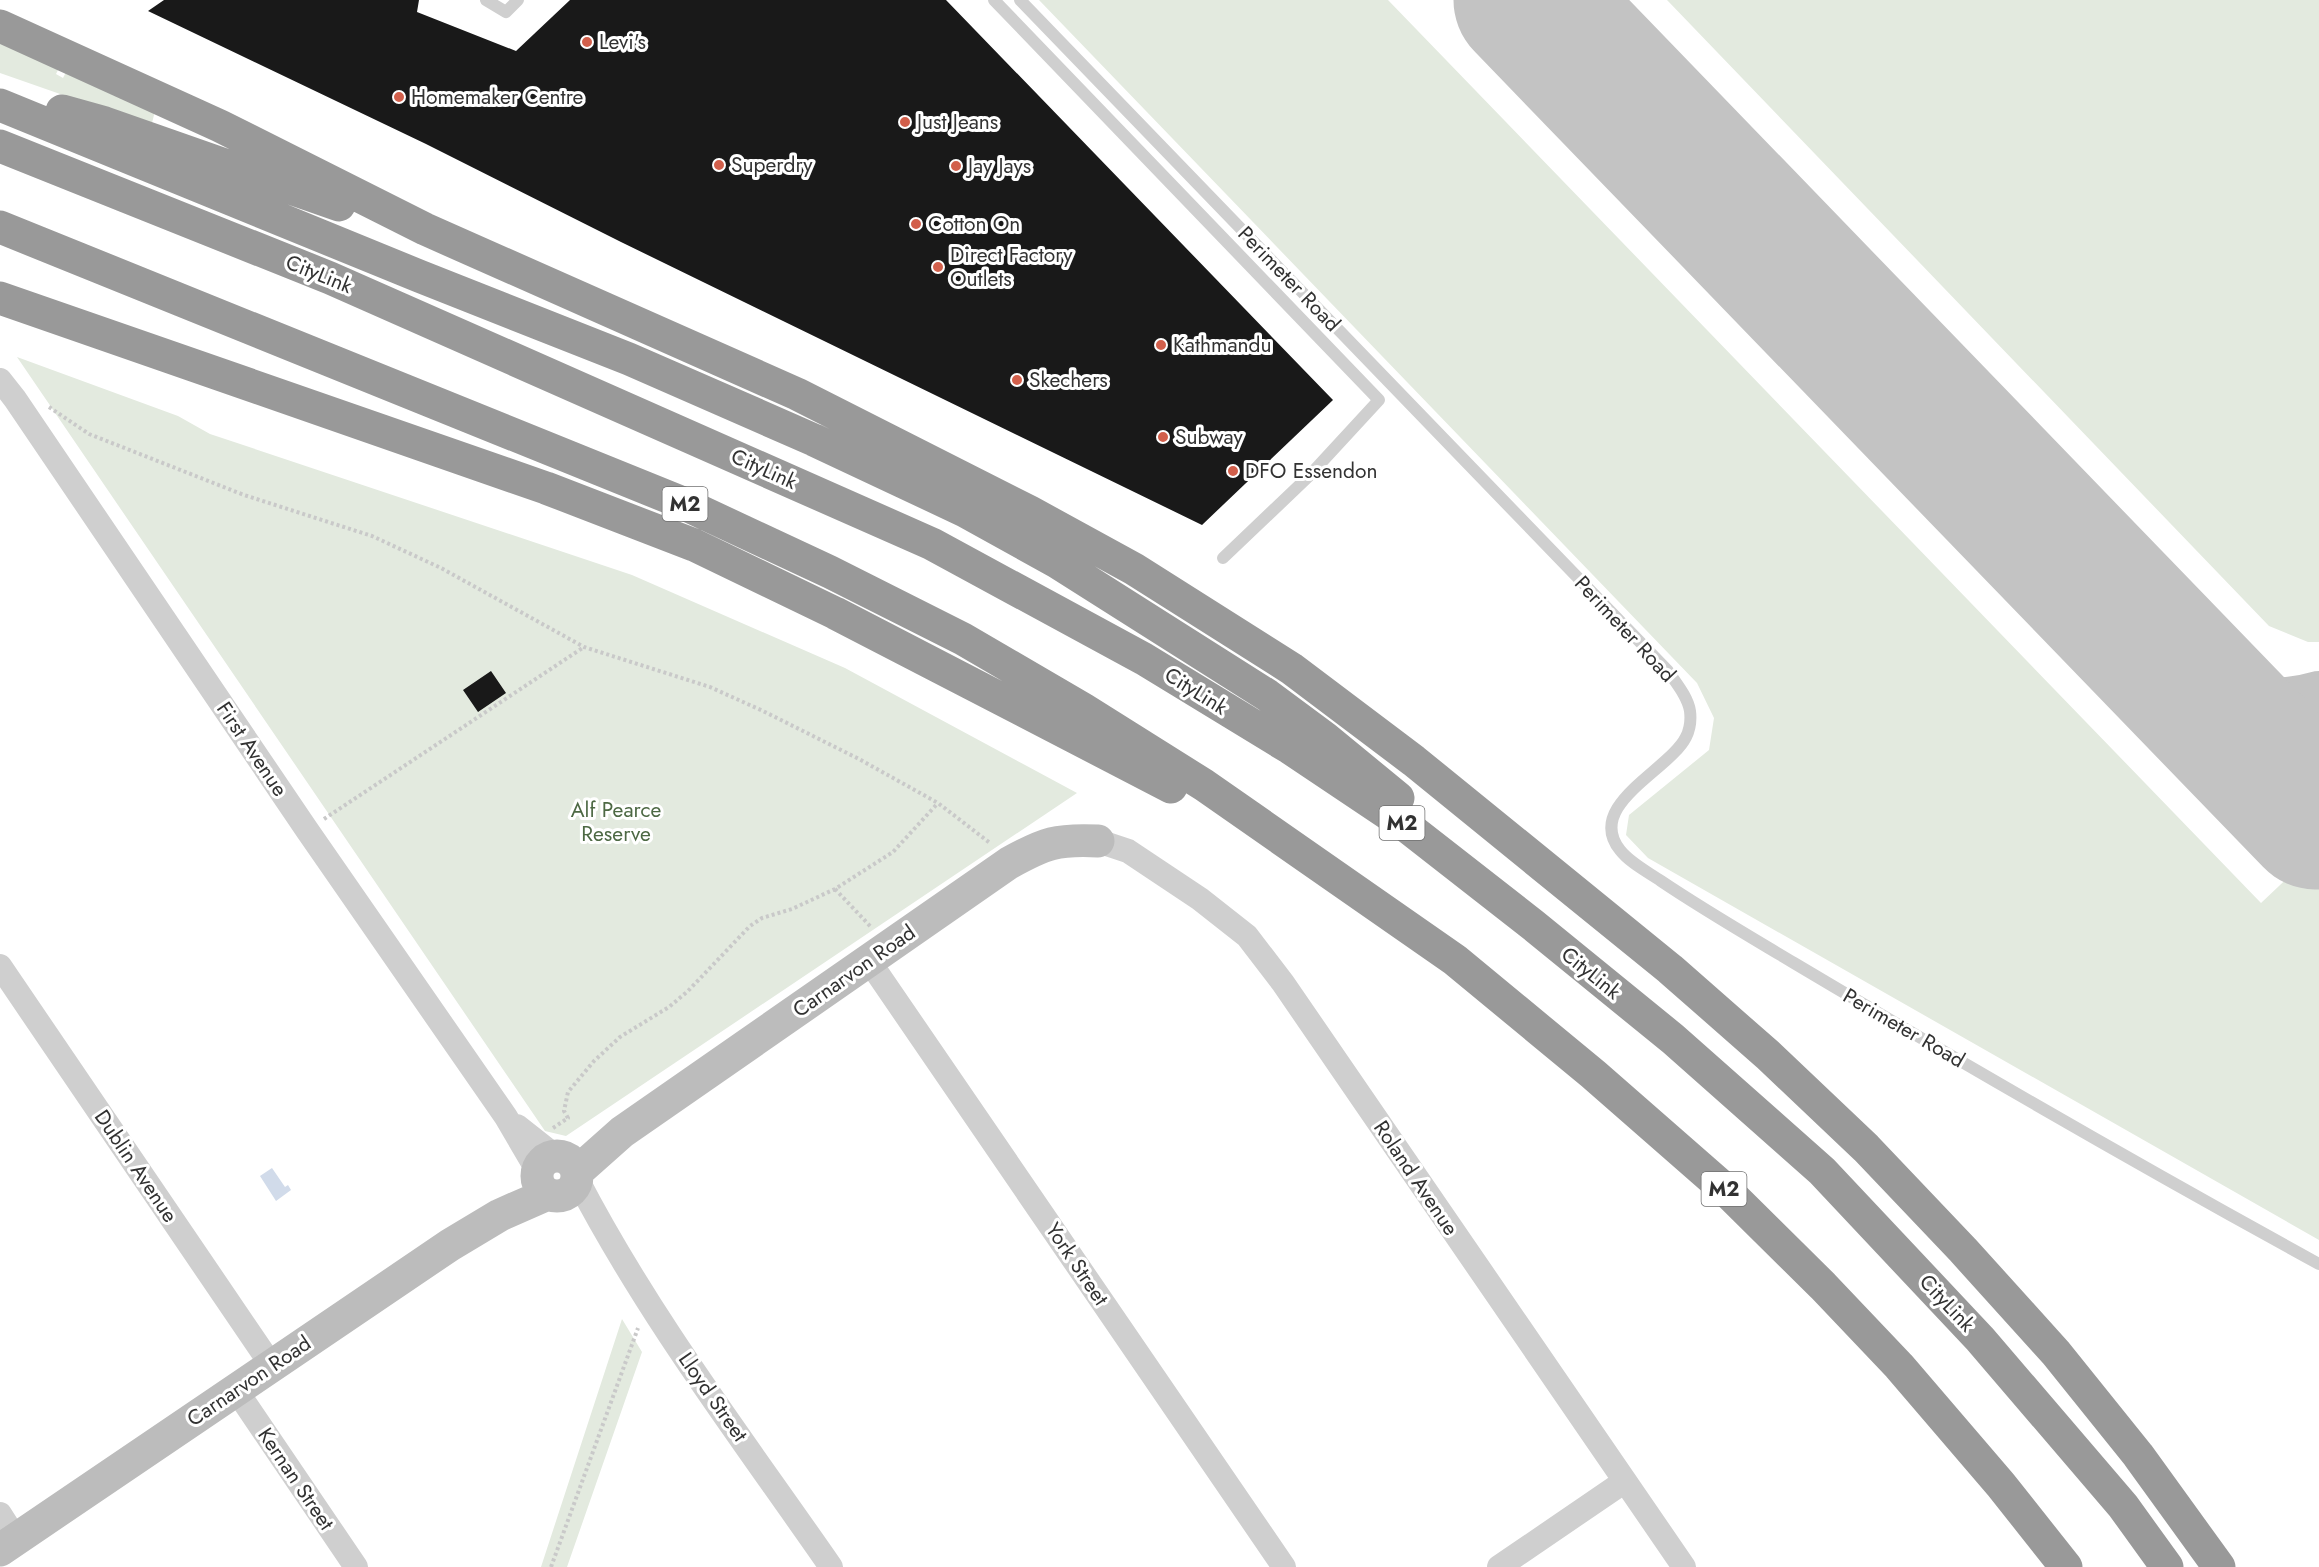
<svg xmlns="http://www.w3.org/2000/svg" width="2319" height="1567" font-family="Jost,sans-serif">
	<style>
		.green { fill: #e3eadf }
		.water { fill: #d1dbea }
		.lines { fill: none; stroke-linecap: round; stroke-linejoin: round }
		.taxiway { stroke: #c3c3c3; stroke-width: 58 }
		.runway { stroke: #c3c3c3; stroke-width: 147 }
		.building { fill: #191919 }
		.path { stroke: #c9c9c9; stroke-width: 4; stroke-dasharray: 3 3; stroke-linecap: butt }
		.lane { stroke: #cfcfcf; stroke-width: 12 }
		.street { stroke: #cfcfcf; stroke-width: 24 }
		.secondary { stroke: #bcbcbc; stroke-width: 33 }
		.highway { stroke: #999; stroke-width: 33 }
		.poi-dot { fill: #d25f4b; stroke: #fff; stroke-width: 2 }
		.labels { text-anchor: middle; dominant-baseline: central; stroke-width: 6; stroke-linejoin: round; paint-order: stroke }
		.shield { fill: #fff; stroke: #707070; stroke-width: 1.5 }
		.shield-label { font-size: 20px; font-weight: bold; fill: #323232 }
		.poi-label { font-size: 21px; fill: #323232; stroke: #fff; text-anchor: start }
		.street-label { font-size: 21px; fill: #323232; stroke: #fff }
		.park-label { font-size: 21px; fill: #4d6944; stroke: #fff }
	</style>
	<rect width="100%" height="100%" fill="#fff"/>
	<path class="green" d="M1039,0h349l873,903 58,-55v392l-671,-382 -22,-23 3,-20 80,-65 5,-32 -17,-35z
		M1667,0h652v642h-11l-39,-16z
		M0,43l59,25 -3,6 7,4 3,-6 89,39 -3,12 -49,-14 -103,-36z
		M17,357l161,59 32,18 422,141 213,93 232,125 -511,343 -21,-5z
		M622,1319l20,33 -75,215h-26z"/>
	<path class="water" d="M272,1168l13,19 3,-2 3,5 -15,11 -16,-25z"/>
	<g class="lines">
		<path class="taxiway" d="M2187,684c43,19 86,30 132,16
			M2287,786l32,-31"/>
		<path class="runway" d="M1527,0l789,816"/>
	</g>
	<path class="building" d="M164,0h255l-2,12 99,39 54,-51h376l387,400 -131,125 -581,-283 -195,-98 -278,-133z
		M491,671l15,22 -28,19 -15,-22z"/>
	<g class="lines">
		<path class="path" d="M49,407l40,27 155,61 128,41 69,32 143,79 126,40 53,24 96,48 79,44 52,40
			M324,819l260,-172
			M835,889l36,38
			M553,1128l15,-10 -4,-7 4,-19 26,-31 26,-24 49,-30 19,-16 62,-65 12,-8 30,-9 43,-20 58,-37 45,-49
			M551,1567l87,-239"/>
		<path class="lane" d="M486,0l20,12 12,-12
			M994,0l385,400 -71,77 -85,81
			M1020,0l648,671c8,12 20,26 22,40 1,8 0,18 -4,26 -16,33 -102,68 -66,113 10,13 28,22 41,31 43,29 88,55 133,82 173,103 348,204 525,301"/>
		<path class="street" d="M0,380l15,19 292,431 199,287 31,53
			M1098,841l30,10 72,48 47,37 36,47 401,584
			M869,961l415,606
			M0,966l272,400
			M517,1126l38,30
			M577,1179c71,137 166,261 254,388
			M236,1390l120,177
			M0,1514l16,25
			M1499,1567l126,-86"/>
		<path class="secondary" d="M537 1176a20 20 0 1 1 40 0a20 20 0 1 1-40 0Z
			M577,1172l45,-40 387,-269c36,-20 48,-24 89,-22
			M0,1550l450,-305 50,-30 48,-21"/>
		<path class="highway" d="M0,26l220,100 205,103 372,165 233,118 104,57 158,100 122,92 256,208 98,86 98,93 97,102 93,103 82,102 81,112
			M0,105l419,171 210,83 185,81 151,71 92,51 210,133 58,43 73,60
			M62,111l43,12 234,82
			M0,146l330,132 602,266 212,115 146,89 115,77 128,100 140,114 149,132 158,168 143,167 44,61
			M0,227l678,274 152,71 133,67 120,70 121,76 251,175 138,114 136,119 94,93 76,80 102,119 65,82
			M0,298l546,190 148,57 141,68 336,174"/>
	</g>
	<g class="poi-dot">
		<circle cx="587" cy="42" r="6"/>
		<circle cx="399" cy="97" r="6"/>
		<circle cx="905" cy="122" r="6"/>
		<circle cx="719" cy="165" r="6"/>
		<circle cx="956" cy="166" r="6"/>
		<circle cx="916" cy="224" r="6"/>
		<circle cx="938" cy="267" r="6"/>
		<circle cx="1161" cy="345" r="6"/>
		<circle cx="1017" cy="380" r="6"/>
		<circle cx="1163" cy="437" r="6"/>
		<circle cx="1233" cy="471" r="6"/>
	</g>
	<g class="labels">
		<g class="shield">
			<rect x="662.5" y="487" width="45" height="34" rx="4.5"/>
			<rect x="1379.5" y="806" width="45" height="34" rx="4.5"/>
			<rect x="1701.5" y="1172" width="45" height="34" rx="4.5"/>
		</g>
		<g class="shield-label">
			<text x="685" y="504">M2</text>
			<text x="1402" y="823">M2</text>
			<text x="1724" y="1189">M2</text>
		</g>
		<g class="poi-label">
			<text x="599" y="42">Levi's</text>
			<text x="411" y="97">Homemaker Centre</text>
			<text x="917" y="122">Just Jeans</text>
			<text x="731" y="165">Superdry</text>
			<text x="968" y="166">Jay Jays</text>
			<text x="928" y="224">Cotton On</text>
			<text x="950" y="255">Direct Factory<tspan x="950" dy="24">Outlets</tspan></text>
			<text x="1173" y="345">Kathmandu</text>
			<text x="1029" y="380">Skechers</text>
			<text x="1175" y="437">Subway</text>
			<text x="1245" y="471">DFO Essendon</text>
		</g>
		<g class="street-label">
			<text transform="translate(319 274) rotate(22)">CityLink</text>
			<text transform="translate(1289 279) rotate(46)">Perimeter Road</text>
			<text transform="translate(764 469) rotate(24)">CityLink</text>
			<text transform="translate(1625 629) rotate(47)">Perimeter Road</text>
			<text transform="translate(1196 691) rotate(32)">CityLink</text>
			<text transform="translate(252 749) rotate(56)">First Avenue</text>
			<text transform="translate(854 971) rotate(-35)">Carnarvon Road</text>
			<text transform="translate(1591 973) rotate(39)">CityLink</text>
			<text transform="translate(1904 1028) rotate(30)">Perimeter Road</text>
			<text transform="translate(136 1166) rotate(56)">Dublin Avenue</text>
			<text transform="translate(1416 1178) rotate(56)">Roland Avenue</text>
			<text transform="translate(1077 1264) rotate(56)">York Street</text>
			<text transform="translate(1947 1303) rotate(47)">CityLink</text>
			<text transform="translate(249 1381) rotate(-34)">Carnarvon Road</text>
			<text transform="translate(713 1397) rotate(55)">Lloyd Street</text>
			<text transform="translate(296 1479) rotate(56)">Kernan Street</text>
		</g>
		<g class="park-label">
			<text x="616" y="810">Alf Pearce<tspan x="616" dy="24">Reserve</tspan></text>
		</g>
	</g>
</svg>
